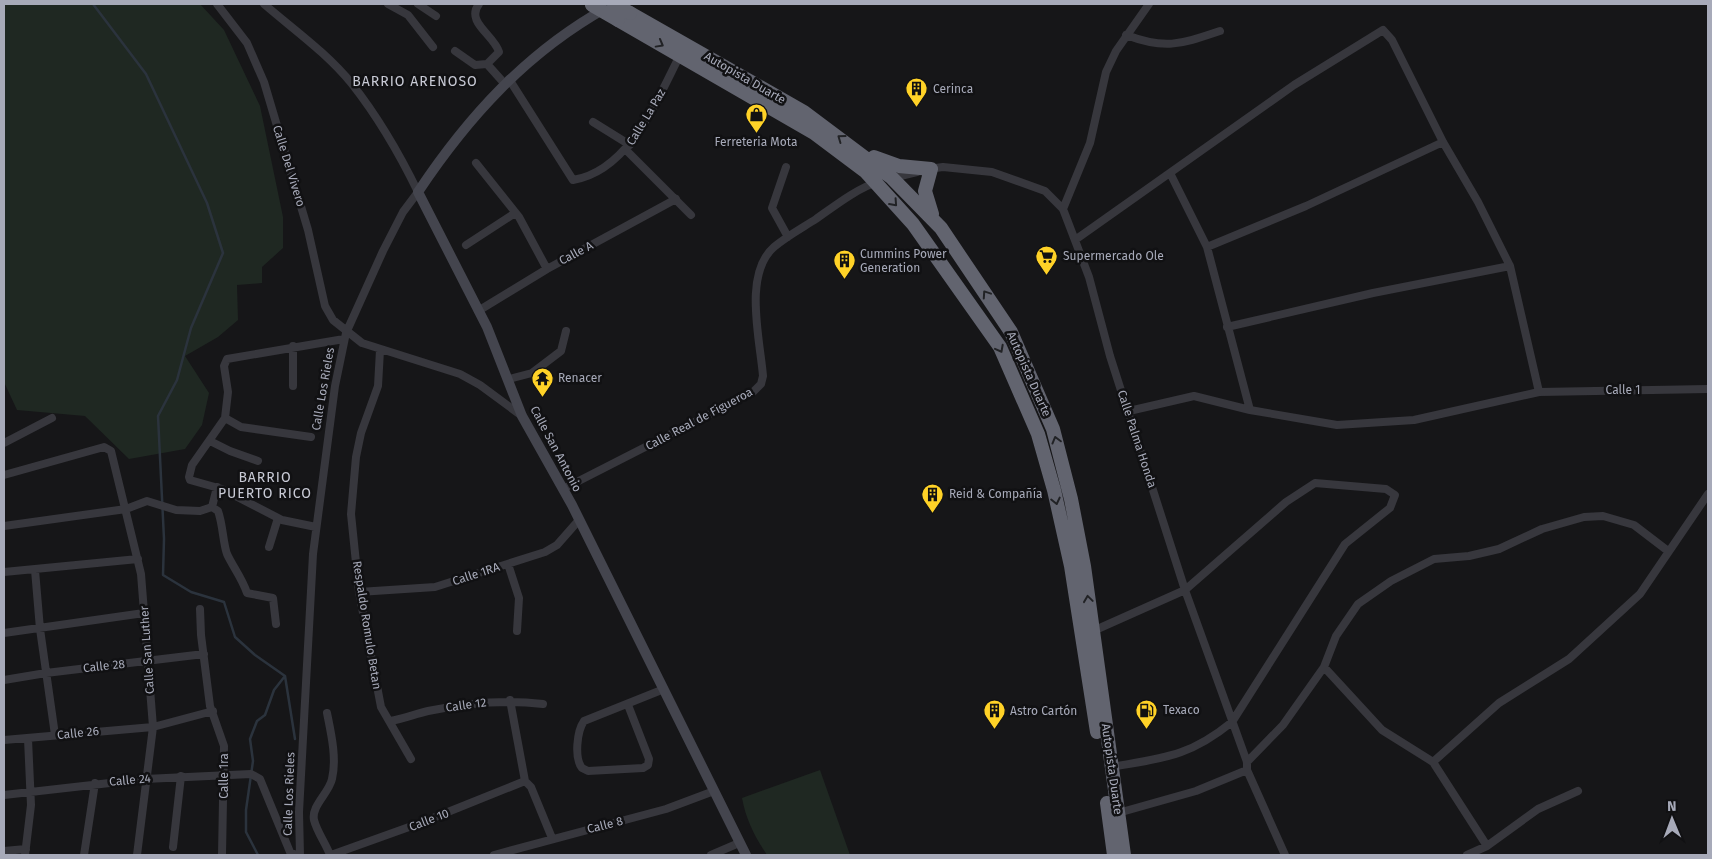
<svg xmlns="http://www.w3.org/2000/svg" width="1712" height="859" font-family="'Fira Sans',sans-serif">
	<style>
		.green { fill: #1f2822 }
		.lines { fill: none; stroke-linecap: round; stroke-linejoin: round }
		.stream { stroke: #2b333d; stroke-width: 2.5 }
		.street { stroke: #37373d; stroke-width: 8 }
		.secondary { stroke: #44454e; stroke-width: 10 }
		.highway { stroke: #62646f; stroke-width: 14 }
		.highway-bridge { stroke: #62646f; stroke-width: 14 }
		.oneway { stroke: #212225 }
		.labels { text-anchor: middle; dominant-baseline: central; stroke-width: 5; stroke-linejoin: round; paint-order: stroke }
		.street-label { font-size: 12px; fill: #a7aab9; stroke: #111113 }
		.poi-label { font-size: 12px; fill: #a7aab9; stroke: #111113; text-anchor: start }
		.neighbourhood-label { font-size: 14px; letter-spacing: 1px; fill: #c8cad5; stroke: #111113 }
	</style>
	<rect width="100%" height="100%" fill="#161618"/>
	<path class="green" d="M4,4h196l24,26 36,76 23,111v31l-21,19v16l-25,2 1,35 -20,17 -33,19 24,37 -7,32 -17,24 -56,10 -44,-43 -68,-6 -13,-28z
		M820,770l30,85h-83c-12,-18 -21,-35 -25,-57z"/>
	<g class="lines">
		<path class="stream" d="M93,4l53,70 61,129 16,50 -32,75 -14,52 -19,36 6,123 -1,36 28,17 33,10 11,35 20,18 30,21 10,63
			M258,855l-12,-23v-22l7,-49 -3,-22 7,-18 8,-6 9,-25 11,-14"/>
		<path class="street" d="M217,4l30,39 17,39 44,148 17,76 8,14 29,23 98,31 20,11 42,31
			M264,4c30,26 63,49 88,80 26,33 48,71 66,108l-15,20 -20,39 -37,82 -11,53 -22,168 -14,258 1,43
			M388,4l20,11 25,32
			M418,4l18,12
			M479,4c-14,18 15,31 20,48l-12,12 17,19
			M1126,35c40,15 55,9 94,-4
			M455,51l20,14 12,-1
			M509,79l64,101c56,-9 84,-80 107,-125
			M593,122l37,23
			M626,150l65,65
			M476,163l43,54 28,52
			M786,167l-14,41 16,29
			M928,169l15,-2 49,5 53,19 18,18 26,68 21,79 75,234 62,172v8l38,85
			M1170,173l37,74 43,163
			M892,178l25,-6
			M1063,209l27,-66 16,-71 10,-21 33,-47
			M1075,240l219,-155 89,-55 9,10 51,102 35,60 32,64 29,126
			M466,245l46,-30h3
			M1207,247l99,-41 137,-64
			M478,311l69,-42 129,-70
			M1227,327l146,-34 137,-27
			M293,346v40
			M380,350l-2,36 -17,47 -5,24 -5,57 8,78 22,115 30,52
			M509,379l23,-6 29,-22 5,-20
			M1129,411l65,-15 56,14 87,15 77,-5 125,-28 169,-3
			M225,418l16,9 70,10
			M210,441l20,10 28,10
			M4,443l48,-25
			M4,475l100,-28 7,4 30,123 12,153 -16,128
			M563,489l190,-97 8,-8 2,-8c-3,-37 -20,-102 11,-129 13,-11 28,-19 42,-28 17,-12 43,-32 62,-37
			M212,507l6,4c5,14 5,32 9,43 6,13 15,24 20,39l26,5 3,26
			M212,507l5,-20
			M4,526l122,-17 21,-8 29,9 24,1 12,-4
			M316,527l-34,-7 -60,-31 -32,-9 -1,-3 3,-12 33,-47 3,-26 -4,-26 3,-7 117,-20
			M269,547l9,-29
			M508,564l11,34 -2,33
			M35,570l5,59 15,106
			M4,572l134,-13
			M359,592l76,-5 110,-35 12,-7 22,-25
			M200,609l1,26 9,71 14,40 -2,109
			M1093,631l92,-41 101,-88 29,-19 71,6 9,6 -5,13 -45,36 -113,178c-43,35 -69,36 -121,45
			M4,633l140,-20
			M1324,667l58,63 51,32 54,84
			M4,680l42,-7 158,-19
			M510,700l15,81 6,6 21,51
			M628,705l21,54 -1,6 -5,3 -55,3 -6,-3c-8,-10 -5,-37 2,-47l80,-32
			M327,713c4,20 10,45 5,66 -3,14 -21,27 -18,41 3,12 12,24 16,35
			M390,721c13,-2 25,-7 38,-10 38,-8 76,-12 115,-7
			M4,740l149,-13 60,-16
			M1247,762l36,-37 41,-58 12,-31 22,-32 33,-23 43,-22 35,-3 30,-7 43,-20 42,-12 19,-1 31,9 34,26
			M1433,762l66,-59 70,-44 71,-65 68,-100
			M4,795l141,-16 106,-5 9,5 30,73 6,3
			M1118,813l78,-22 51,-21
			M173,847l8,-71
			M4,851l22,-2
			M25,855l6,-50 -3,-66
			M84,855l11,-72
			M331,855l92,-33 102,-41
			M494,855l172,-46 48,-18
			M711,855l28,-12
			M1467,855l20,-9 51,-37 40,-18"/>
		<path class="secondary" d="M606,8c-80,45 -138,109 -188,184l69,135 35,89 50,89 174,350"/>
		<path class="highway" d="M630,13l174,99 88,66 49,50 70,104 42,97 18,70 13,67 40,289
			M618,20l196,113 52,39 47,52 87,123 38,87 16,56 17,76 26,166
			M874,157l25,9 32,3 -6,22 7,23
			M1107,803l7,52"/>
		<path class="highway-bridge" d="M614,4l16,9
			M592,5l26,15"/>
	</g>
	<defs><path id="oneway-chevron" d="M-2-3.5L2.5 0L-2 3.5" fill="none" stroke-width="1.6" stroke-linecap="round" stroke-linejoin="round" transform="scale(1.25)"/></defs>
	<g class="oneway">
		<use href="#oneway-chevron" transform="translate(660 44) rotate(29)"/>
		<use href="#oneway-chevron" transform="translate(841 138) rotate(-144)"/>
		<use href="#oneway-chevron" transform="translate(894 203) rotate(48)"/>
		<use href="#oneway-chevron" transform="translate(986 294) rotate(-124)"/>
		<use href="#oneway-chevron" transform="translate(1000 349) rotate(62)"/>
		<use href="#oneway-chevron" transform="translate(1056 440) rotate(-105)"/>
		<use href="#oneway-chevron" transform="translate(1056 501) rotate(77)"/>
		<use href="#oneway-chevron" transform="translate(1088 599) rotate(-98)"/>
	</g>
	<defs>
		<symbol id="building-pin" viewBox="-11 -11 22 30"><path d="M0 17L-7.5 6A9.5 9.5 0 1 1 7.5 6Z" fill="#ffd227" stroke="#111113"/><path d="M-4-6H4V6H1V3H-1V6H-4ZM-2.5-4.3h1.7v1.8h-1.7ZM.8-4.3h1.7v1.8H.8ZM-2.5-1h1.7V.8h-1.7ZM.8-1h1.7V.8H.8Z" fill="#111"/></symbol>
		<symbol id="shop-pin" viewBox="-11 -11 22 30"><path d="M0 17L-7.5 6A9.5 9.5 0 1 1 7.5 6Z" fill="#ffd227" stroke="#111113"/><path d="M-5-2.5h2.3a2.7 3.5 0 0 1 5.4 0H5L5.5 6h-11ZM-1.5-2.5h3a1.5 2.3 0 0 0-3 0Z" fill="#111"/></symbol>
		<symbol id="supermarket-pin" viewBox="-11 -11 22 30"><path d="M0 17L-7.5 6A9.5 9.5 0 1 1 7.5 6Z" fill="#ffd227" stroke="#111113"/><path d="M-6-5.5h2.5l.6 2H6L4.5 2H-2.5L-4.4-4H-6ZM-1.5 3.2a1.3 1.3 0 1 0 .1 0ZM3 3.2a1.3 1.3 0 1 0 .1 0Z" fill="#111"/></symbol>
		<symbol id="temple-pin" viewBox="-11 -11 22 30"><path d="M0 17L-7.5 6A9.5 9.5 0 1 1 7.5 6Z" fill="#ffd227" stroke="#111113"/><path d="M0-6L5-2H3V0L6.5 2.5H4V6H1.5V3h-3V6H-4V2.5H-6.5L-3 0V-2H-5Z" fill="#111"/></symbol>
		<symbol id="fuel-pin" viewBox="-11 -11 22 30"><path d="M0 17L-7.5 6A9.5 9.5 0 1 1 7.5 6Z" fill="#ffd227" stroke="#111113"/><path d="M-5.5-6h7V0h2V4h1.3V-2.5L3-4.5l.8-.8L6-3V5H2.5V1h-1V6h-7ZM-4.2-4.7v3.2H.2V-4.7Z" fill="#111"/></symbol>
	</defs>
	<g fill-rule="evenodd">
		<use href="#building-pin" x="904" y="76" width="25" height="34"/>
		<use href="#shop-pin" x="744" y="102" width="25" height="34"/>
		<use href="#supermarket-pin" x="1034" y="244" width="25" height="34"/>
		<use href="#building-pin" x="832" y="248" width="25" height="34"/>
		<use href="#temple-pin" x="530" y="366" width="25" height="34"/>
		<use href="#building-pin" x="920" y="482" width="25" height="34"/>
		<use href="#fuel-pin" x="1134" y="698" width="25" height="34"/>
		<use href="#building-pin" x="982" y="698" width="25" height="34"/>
	</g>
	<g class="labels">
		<g class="street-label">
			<text transform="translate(745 78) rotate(30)">Autopista Duarte</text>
			<text transform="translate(646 117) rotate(-59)">Calle La Paz</text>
			<text transform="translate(289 166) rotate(73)">Calle Del Vivero</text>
			<text transform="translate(576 253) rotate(-28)">Calle A</text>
			<text transform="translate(1029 374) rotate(66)">Autopista Duarte</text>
			<text transform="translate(323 389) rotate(-80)">Calle Los Rieles</text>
			<text x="1623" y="390">Calle 1</text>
			<text transform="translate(699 419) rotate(-28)">Calle Real de Figueroa</text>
			<text transform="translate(1137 439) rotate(72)">Calle Palma Honda</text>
			<text transform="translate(556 449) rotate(62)">Calle San Antonio</text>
			<text transform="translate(476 574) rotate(-18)">Calle 1RA</text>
			<text transform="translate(367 625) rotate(81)">Respaldo Romulo Betan</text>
			<text transform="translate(147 650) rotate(-94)">Calle San Luther</text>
			<text transform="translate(104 666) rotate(-6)">Calle 28</text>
			<text transform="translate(466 705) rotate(-8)">Calle 12</text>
			<text transform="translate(78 733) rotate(-6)">Calle 26</text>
			<text transform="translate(1112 769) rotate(82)">Autopista Duarte</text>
			<text transform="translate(224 776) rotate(-90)">Calle 1ra</text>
			<text transform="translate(130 780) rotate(-5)">Calle 24</text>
			<text transform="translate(289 794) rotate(-88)">Calle Los Rieles</text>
			<text transform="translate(429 820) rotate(-21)">Calle 10</text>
			<text transform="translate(605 825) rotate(-14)">Calle 8</text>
		</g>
		<g class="poi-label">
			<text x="933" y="89">Cerinca</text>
			<text x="756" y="142" text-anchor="middle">Ferreteria Mota</text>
			<text x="860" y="254">Cummins Power<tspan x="860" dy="14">Generation</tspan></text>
			<text x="1063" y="256">Supermercado Ole</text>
			<text x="558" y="378">Renacer</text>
			<text x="949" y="494">Reid &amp; Compañía</text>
			<text x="1163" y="710">Texaco</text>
			<text x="1010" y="711">Astro Cartón</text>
		</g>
		<g class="neighbourhood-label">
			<text x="415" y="81">BARRIO ARENOSO</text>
			<text x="265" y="477">BARRIO<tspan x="265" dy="16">PUERTO RICO</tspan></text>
		</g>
	</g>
	<rect width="1712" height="859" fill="none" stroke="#a7aab9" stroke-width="10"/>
	<g transform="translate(1672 819) rotate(359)" stroke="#111113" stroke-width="4" paint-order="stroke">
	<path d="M0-4L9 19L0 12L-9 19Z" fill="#a7aab9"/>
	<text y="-8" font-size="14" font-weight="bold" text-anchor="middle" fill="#a7aab9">N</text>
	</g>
</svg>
